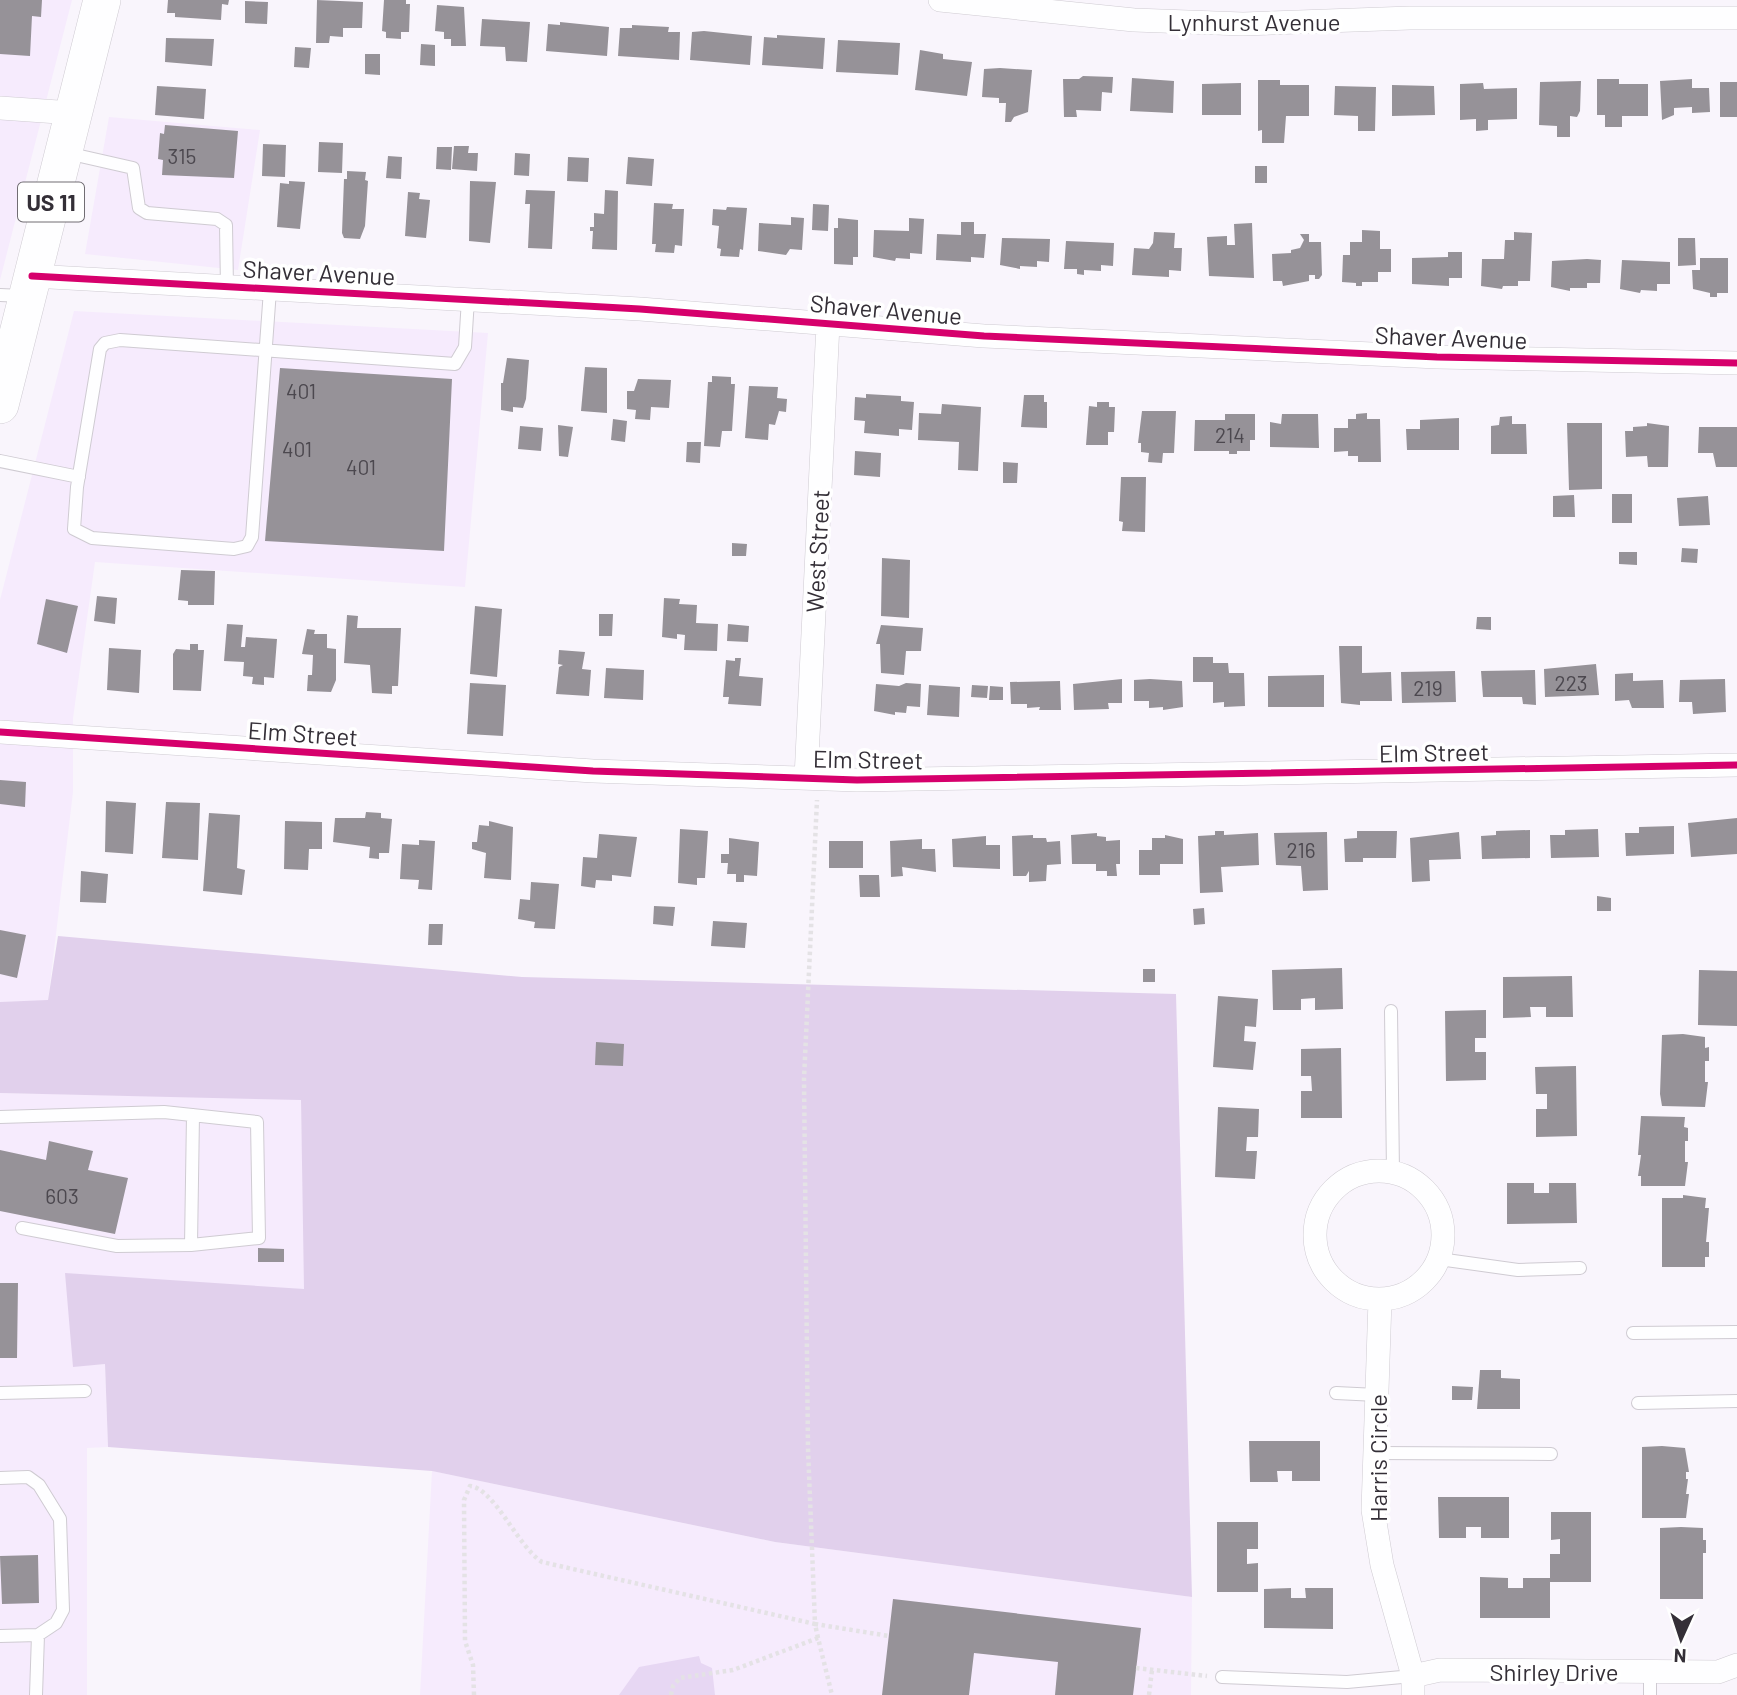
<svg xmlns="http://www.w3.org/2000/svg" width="1737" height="1695" font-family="Barlow,sans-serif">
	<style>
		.built { fill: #f6ebfd }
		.green { fill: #e7d7f3 }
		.forest { fill: #e1d0ec }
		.building { fill: #969298 }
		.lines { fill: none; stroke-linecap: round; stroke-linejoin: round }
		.lane-casing { stroke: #cfcbd2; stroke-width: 14 }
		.street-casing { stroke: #cfcbd2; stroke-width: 24 }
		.primary-casing { stroke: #cfcbd2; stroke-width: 38 }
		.path { stroke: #e4e2e5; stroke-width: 4.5; stroke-dasharray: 3.5 3.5; stroke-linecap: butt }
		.lane { stroke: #fefeff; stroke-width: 12 }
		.street { stroke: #fefeff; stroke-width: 23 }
		.primary { stroke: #fefeff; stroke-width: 37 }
		.cycleway-casing { stroke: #fff; stroke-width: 11 }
		.cycleway { stroke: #d6006c; stroke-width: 7 }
		.labels { text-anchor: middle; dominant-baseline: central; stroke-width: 7; stroke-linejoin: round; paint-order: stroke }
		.number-label { font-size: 21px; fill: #4c484f }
		.shield { fill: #fff; stroke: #716d73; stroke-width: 2 }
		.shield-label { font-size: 23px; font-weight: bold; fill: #342f37 }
		.street-label { font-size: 24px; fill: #342f37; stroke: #fff }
	</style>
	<rect width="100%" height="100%" fill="#f9f5fc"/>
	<path class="built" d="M0,0h72l-72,280z
		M109,117l151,13 -22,140 -153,-16z
		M74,311l414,22 -23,254 -370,-25 -22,156v74l-25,209 -48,1v-402z
		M0,1093l301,6 4,190 -232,77 32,-2 3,83 -21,1v247h-87z
		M432,1471l343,71 417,55 -1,98h-771z"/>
	<path class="green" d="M699,1656l2,7 11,5 3,27h-96l20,-28z"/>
	<path class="forest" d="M58,936l464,41 654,17 16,603 -417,-55 -343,-71 -324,-24 -3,-83 -32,3 -8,-94 239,16 -3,-189 -301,-7v-91l48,-2z"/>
	<path class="building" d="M0,0h42l-1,17 -9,-1 -2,40 -30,-2z
		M168,0h61l-1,5 -6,-1 -1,16 -46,-3v-4h-8z
		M317,0l46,2 -1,26h-19v9l-13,-1 -1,7h-13z
		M384,0h22v4h4l-1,28h-8v7l-15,-1v-6l-4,-1z
		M245,1l23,1 -1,22 -22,-1z
		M437,5l27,2 2,39h-15v-7h-7v-7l-9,-1z
		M482,19l48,3 -3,40 -21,-1 -1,-14 -25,-1z
		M560,22l49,5 -2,29 -61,-5 2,-27 12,1z
		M632,25l37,2 -1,5h12l-1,28 -61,-4 2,-28h12z
		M704,31l48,5 -2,29 -60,-5 2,-28z
		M777,35l48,3 -2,31 -61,-4 2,-28 13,1z
		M166,38l48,1 -2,27 -47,-4z
		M838,40l62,3 -2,32 -62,-3z
		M421,44l14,1v21l-15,-1z
		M295,47l16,1 -2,20 -15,-1z
		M920,50l23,4v5l29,3 -5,34 -52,-6z
		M365,54h15v21l-15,-1z
		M1000,68l32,2 -4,42 -14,5 -3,5h-6l1,-19h-7v-5l-17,-1 2,-28z
		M1083,76l30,1 -1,16 -10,-1 -1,19 -25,-1 1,7h-13l-1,-38h16z
		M1132,78l42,3 -1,32 -43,-2z
		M1597,79h22v5h29v32h-26v11h-17v-12h-8z
		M1692,79v9h17l1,24 -18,1v-6l-18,1v7l-12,5 -2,-39z
		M1258,80h22v5h29v31h-23l-2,27h-22v-13l-4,1z
		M1581,81l-1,30 -3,6 -7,-1v21h-13v-11l-18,-1 1,-43z
		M1720,82h17v35h-17z
		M1241,83v32h-39v-31z
		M1483,83l1,6 33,-1v31l-29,1v10l-12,1v-12l-16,1v-36z
		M1392,85l42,1 1,29 -43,1z
		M157,86l49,3 -2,30 -49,-4z
		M1335,86l41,1 -1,44h-17v-15l-24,-1z
		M165,125l73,6 -4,47 -72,-3 1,-15 -5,-1 2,-26 4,1z
		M319,142l24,1 -1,30 -24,-1z
		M263,144l23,1 -1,32 -23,-1z
		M454,146h15l-1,7h10l-1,18 -25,-2z
		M437,147h15l-1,23 -15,-1z
		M515,153l15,1 -1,22 -15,-1z
		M388,156l14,1 -1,22 -15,-1z
		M568,157l21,1 -1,24 -21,-1z
		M628,157l26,2 -2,27 -26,-2z
		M1255,166h12v17h-12z
		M347,171l19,1 -1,8 3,1 -3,45 -5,13 -16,-1 -2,-5 2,-54h3z
		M289,181l16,1 -5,47 -23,-2 3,-44 9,1z
		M470,181l26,1 -6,61 -21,-2z
		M526,190l29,1 -3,58 -24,-1 2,-44h-5z
		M605,190l13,1 -1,59 -25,-1 1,-18h-3v-4h4v-14l10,1z
		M408,192l12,1 -1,6 11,1 -4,38 -21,-2z
		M654,203l19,1 -1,5h12l-2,37 -7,-1 -1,8 -19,-1 1,-8h-4z
		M813,204l16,1 -1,26 -16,-1z
		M727,207l20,1 -4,42 -3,-1 -1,8 -19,-1 1,-7 -4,-1 2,-22 -7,-1 1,-16 13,1z
		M791,217l13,1 -2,32 -12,-1 -4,6 -28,-4 1,-28 32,2z
		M838,218l20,2v37h-5v8l-19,-1v-36h4z
		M909,218l15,1 -2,35 -12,-1v6l-14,-1 -1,3 -22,-4 1,-27 35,1z
		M961,222h13v12h12l-2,24 -13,-1v5l-35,-2 1,-26 24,1z
		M1252,223l2,55 -45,-2 -2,-39 20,-1v9h8l-1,-21z
		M1362,230l18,1v18h11v23h-13v10h-16v4h-6v-3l-14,-1 1,-27h7v-13h12z
		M1154,232l21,1 -1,15h8l-1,23 -12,-1v7l-37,-2 2,-27 15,1 4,-6z
		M1514,232l18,1 -2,48h-12v5h-15l-1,3 -21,-3 1,-27h22l1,-19h9z
		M1300,234h9v8h12l1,33 -3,4h-4v-4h-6v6l-26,5 -1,-5h-9l-1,-27 19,-1v-3l9,-2 4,-8z
		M1002,238l48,1 -1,23 -12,-1v6l-17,-1v3l-20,-4z
		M1678,238h17l1,27 -18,1z
		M1066,241l48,2 -1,23 -12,-1v6l-17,-1v5l-7,-1v-5h-13z
		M1448,252h14v26h-13v8l-37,-2v-26l36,-1z
		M1700,258h28v35h-11v4h-7v-4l-17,-4 -1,-19h8z
		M1587,259l14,1 -1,23h-13v5h-17v3l-19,-4 1,-26z
		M1622,260l48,2v22h-13v7l-16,-1 -1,3 -20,-4z
		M507,358l22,2 -3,39 -3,9 -10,-1v5l-12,-2v-27h2z
		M585,367l22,1v45l-26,-2z
		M280,368l172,11 -8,172 -179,-10z
		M712,376l19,1v7h4l-3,47h-10l-2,16 -16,-1 4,-64h4z
		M638,379l33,1 -2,28 -18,-1 -1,13 -15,-1 1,-9 -9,-1v-18h7z
		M749,386l29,1 -1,11 10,1 -1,13 -7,-1 -4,14 -6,-1 -1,16 -23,-2z
		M866,394l35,2v5l13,1 -2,28 -13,-1v7l-35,-3 1,-12 -11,-1 1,-23 11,1z
		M1024,395h20v7h3v26l-26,-1z
		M1097,402h12v5h6l-1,25h-6v13h-22l3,-39 8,1z
		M942,404l39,3 -3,64 -20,-1 1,-28 -41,-2 1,-27 22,1z
		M1142,411h34l-2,42h-11l-1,10 -14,-1 1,-9 -8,-1v-9h-3z
		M1367,413v6h13l1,43h-23v-6h-10v-5l-14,1v-24h14v-9h8v-5z
		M1225,414h30v26h-5v11h-13v3h-8v-3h-35l1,-31h30z
		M1282,414h36l1,34 -49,-1v-25l11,2z
		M1512,416v8h14l1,30h-36v-28l8,-1 1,-8z
		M1459,418v32h-52l-1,-21h14v-9z
		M613,419l14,2 -2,21 -14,-2z
		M1567,423h35v66l-33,1z
		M1647,423l22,3 -1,41h-20l-1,-11 -21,1 -1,-26h8v-4l14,-1z
		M558,425l15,2 -5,30 -9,-1z
		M520,426l23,2 -2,23 -23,-2z
		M1699,427h38v40h-21l-3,-14h-15z
		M687,442h14l-1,21 -14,-1z
		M855,451l26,2 -1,24 -26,-2z
		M1003,462l15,1 -1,20h-14z
		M1121,477h25l-1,55 -23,-1 1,-9 -4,-1z
		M1612,494h20v29h-20z
		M1574,495l1,22h-22v-21z
		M1708,496l2,29 -31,1 -2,-28z
		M732,543l15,1 -1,12h-14z
		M1682,548l16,1 -1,14 -16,-1z
		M1619,552h18v13l-18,-1z
		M882,558l28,2 -1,58 -28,-2z
		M181,570l34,1 -1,34h-26v-4l-10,-1z
		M97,596l20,2 -2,26 -21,-3z
		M664,598l16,1 -1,5 18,1 -1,18 22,1 -1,27 -33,-1 1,-15 -8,-1v5l-15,-2z
		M46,599l32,7 -11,47 -30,-9z
		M475,606l27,3 -5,68 -27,-3z
		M599,614h14l-1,22h-13z
		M347,615l11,1 -1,12h44l-3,58h-6v8l-20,-1 -2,-28 -26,-2z
		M1477,617h14v13l-15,-1z
		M227,624l16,1 -2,22h4l1,-10 31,2 -3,39 -10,-1v8l-12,-1 1,-7 -10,-1 1,-14 -20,-1z
		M728,624l21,2 -1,16 -21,-1z
		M881,625l42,3 -2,23h-15l-2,24 -23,-2 -1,-29h-4z
		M307,629l8,1 -1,4h13v14l9,1v31l-5,12 -24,-1 1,-16h4l1,-20 -11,-1z
		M190,644h8v6h6l-3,41 -28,-1v-36l3,-5 14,1z
		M1339,646h23v27l29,-1 1,29h-32v4l-19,-2z
		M109,648l32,2 -2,43 -32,-3z
		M559,650l26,2 -3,17 9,1 -2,26 -33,-2 3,-27 4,-2 -5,-1z
		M1193,657h20v6h15l1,10h15l1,33 -21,1v-5l-11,1v-21h-20z
		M735,658h6l-2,18 24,2 -2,28 -33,-2 1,-7h-6l3,-37 9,1z
		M1596,664l3,31 -54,2 -1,-28z
		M606,668l38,2 -1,30 -39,-2z
		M1535,670l1,35 -13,-1 -1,-7h-39l-2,-26z
		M1455,671l1,31 -54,1 -1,-31z
		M1633,673v8l30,-1 1,28h-32l-3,-8 -14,1v-27z
		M1324,675v32h-56v-31z
		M1122,679v24h-14l1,6 -35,1 -1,-26z
		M1150,679l32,2 1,26 -20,3v-3l-14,1v-7h-15v-21z
		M1725,679l1,33 -33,2 -1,-12h-13l1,-22z
		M1060,681l1,29h-22l1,-3 -13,1v-4h-16l-1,-22z
		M470,683l36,2 -3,51 -36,-2z
		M906,683l15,1 -1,23 -13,-1 -1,7 -11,-1v3l-21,-4 2,-27 23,2z
		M929,685l31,2 -1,30 -32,-2z
		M972,685l16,1 -1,12 -16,-1z
		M990,686l13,1v13h-14z
		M0,780l26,2 -1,25 -25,-3z
		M106,801l30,2 -3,51 -28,-2z
		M166,802l34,1 -2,57 -36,-2z
		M366,812l15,1v5l11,1 -3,34h-10v6l-10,-1 1,-11 -37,-5 2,-24h30z
		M209,813l31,2 -3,53 8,2 -3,25 -39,-4z
		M1737,818v36l-46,3 -3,-34z
		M285,821l37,1v27h-13l-1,21 -24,-1z
		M489,821l24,6 -2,53 -27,-2 2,-25 -14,-4v-7h5l2,-17 10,1z
		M1674,826v28l-48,2 -1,-23h14v-6z
		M680,829l28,2 -3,47h-8v7l-19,-2z
		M1598,829l1,28 -48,1 -1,-23h15v-5z
		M1530,830v28l-48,1 -1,-23 15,-1v-4z
		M1215,831h9v4l34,-2 1,32 -38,2 2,25 -23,1 -2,-57 17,-1z
		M1357,831h40l-1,27h-33v4h-18l-1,-23 13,-1z
		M1327,832l1,58 -25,1 -2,-25 -25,-1 -2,-32z
		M1459,832l2,27 -32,1 1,21 -18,1 -2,-44z
		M1097,833v3l9,1v4l14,-1v24h-4l1,12h-10v-5h-11v-7h-24l-1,-29z
		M599,834l38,3 -6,40 -19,-2v6l-16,-1 -1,8 -14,-2 2,-29 14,1z
		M1033,835v3h13l1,4 13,-1 1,23 -14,1 -1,16 -17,1v-11l-3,5h-13l-1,-40z
		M1165,835l18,4v25h-23v11h-21v-25h13v-12h13z
		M986,836v9h14v24l-47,-2 -1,-28z
		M729,838l30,4 -2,34 -13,-1v7h-8v-8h-9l1,-11h-7v-9h8z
		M922,839v10h13l1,23 -34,-5 1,9 -12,1 -1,-36z
		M419,840l16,1 -3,49 -14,-1 1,-9 -19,-1 2,-35 17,1z
		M829,841h34v27h-34z
		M81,871l27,3 -2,29 -26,-1z
		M859,875h20l1,22h-20z
		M531,882l28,2 -4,45 -21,-1 1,-6 -17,-3 2,-20 10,1z
		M1597,896l14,2v13h-14z
		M654,906l21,1 -2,19 -20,-2z
		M1204,908l1,16 -11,1 -1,-16z
		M713,921l34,2 -2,25 -34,-2z
		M429,924h14l-1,21h-14z
		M0,930l26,5 -9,43 -17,-4z
		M1342,968l1,41 -28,1v-12l-14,1v11h-28l-1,-40z
		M1143,969h12v13h-12z
		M1699,970l38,1v55l-39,-1z
		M1572,976l1,41h-27v-10h-16l1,10 -28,1v-41z
		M1218,996l40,3 -2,28 -11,-1 -1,15 12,1 -3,28 -40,-3z
		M1486,1010v28h-11v14h11v28l-40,1 -1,-70z
		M1683,1034l22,3v11l4,-1v14h-4v21h3l-3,25 -43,-1 -2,-12 2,-59z
		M596,1042l28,2 -1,22 -28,-1z
		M1341,1048l1,70h-41v-27h11l-1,-15h-10v-27z
		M1576,1066l1,70 -41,1v-28h11v-15h-11l-1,-27z
		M1218,1107l41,2 -1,28h-11l-1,14h11l-2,28 -40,-2z
		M1641,1116l44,1 -1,10 4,1v13h-3v21h3l-3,24h-44v-10h-3l3,-21h-3z
		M49,1141l44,10 -5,19 40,8 -13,56 -115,-23v-61l46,10z
		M1507,1183h27v10h15v-10h27l1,40 -70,1z
		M1683,1195l23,3 -1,10h4l-3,34h3v15h-4v10h-43v-69h21z
		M258,1248l26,1v13h-26z
		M0,1283h18l-1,75h-17z
		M1480,1370h21v8l19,1v30h-43z
		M1452,1386l21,1 -1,13h-20z
		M1249,1441h71v40h-28v-10h-15l1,11h-28z
		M1662,1446l23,2 4,24h-3v7h2l-2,15h3l-3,24h-44v-71z
		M1438,1497h71v41h-28v-11h-15v11h-27z
		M1551,1512h40v70h-41v36h-70v-41l28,1v10h15v-10h27v-24h10v-15l-9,1z
		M1217,1522h41v27h-11v15l11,-1v29h-41z
		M1681,1527l22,1v12h3v13h-3v46h-43v-71z
		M38,1555l1,48 -37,1 -2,-48z
		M1291,1588v10h15l-1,-10h28v41l-69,-1v-39z
		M893,1599l248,29 -8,67h-78l3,-33 -84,-9 -5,42h-87z"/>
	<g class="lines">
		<defs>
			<path id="lane" d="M67,153l66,15 6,40 8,5 70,6 9,6 1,63
				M270,290l-18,247 -5,9 -13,3 -142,-11 -18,-9 3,-42 23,-138 5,-6 15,-3 335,24 10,-17 3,-48
				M0,295l23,1
				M0,461l79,16
				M1391,1011l2,162
				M0,1117l164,-5 93,10 2,116 -68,7 -74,1 -95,-18
				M191,1245l2,-130
				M1439,1259l79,11 62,-2
				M1633,1333l104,-1
				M0,1393l85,-2
				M1336,1393l41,2
				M1638,1403l99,-2
				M1375,1453l176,1
				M0,1478l28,-1 11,8 21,34 3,91 -7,13 -18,12 -38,1
				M1222,1677l125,5 66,-6
				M36,1695l2,-60
				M1650,1695v-23"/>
			<path id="street" d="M940,0l194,20 109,4 167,-6h327
				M0,108l73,5
				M32,276l608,33 344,27 453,21 300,6
				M0,732l593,39 264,9 880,-15
				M806,778l22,-454
				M1315 1235a64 64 0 1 1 128 0a64 64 0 1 1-128 0Z
				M1380,1300l-7,210 9,55 31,111v19
				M1413,1676l27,-6 278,2 19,-7"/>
			<path id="primary" d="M0,405l102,-405"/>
		</defs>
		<use href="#lane" class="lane-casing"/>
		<use href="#street" class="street-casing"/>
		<use href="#primary" class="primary-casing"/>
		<path class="path" d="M818,1638l-3,-14 74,12
			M1136,1668l71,8
			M474,1695l-1,-30 -8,-24 -1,-141 6,-14c24,2 48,61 72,76l273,62 -7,-176 -4,-369 13,-279
			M671,1695l2,-9 7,-8 53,-8 85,-32 14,57
			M1149,1695l3,-25"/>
		<use href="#lane" class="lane"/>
		<use href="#street" class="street"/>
		<use href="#primary" class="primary"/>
		<defs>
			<path id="cycleway" d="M32,276l608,33 344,27 453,21 300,6
				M0,732l593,39 264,9 880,-15"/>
		</defs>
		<use href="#cycleway" class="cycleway-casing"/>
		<use href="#cycleway" class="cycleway"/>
	</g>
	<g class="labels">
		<g class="number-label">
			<text x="182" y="155">315</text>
			<text x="301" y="390">401</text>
			<text x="1230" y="434">214</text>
			<text x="297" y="448">401</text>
			<text x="361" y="466">401</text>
			<text x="1571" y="682">223</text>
			<text x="1428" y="687">219</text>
			<text x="1301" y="849">216</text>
			<text x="62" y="1195">603</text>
		</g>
		<rect class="shield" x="18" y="182.5" width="66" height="39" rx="5"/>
		<g class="shield-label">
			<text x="51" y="202">US 11</text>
		</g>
		<g class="street-label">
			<text x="1254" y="21">Lynhurst Avenue</text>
			<text transform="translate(319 272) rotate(3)">Shaver Avenue</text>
			<text transform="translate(886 309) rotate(5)">Shaver Avenue</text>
			<text transform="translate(1451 337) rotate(2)">Shaver Avenue</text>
			<text transform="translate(817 551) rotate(-87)">West Street</text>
			<text transform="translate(303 733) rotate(4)">Elm Street</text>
			<text transform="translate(1434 752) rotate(-1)">Elm Street</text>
			<text transform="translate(868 759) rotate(1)">Elm Street</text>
			<text transform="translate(1377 1458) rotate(-90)">Harris Circle</text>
			<text x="1554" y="1671">Shirley Drive</text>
		</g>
	</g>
	<g transform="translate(1681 1639) rotate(183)" stroke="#ffffff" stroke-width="5" paint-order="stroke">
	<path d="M0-5L12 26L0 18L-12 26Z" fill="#342f37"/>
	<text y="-10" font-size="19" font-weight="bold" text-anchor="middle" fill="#342f37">N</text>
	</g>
</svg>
